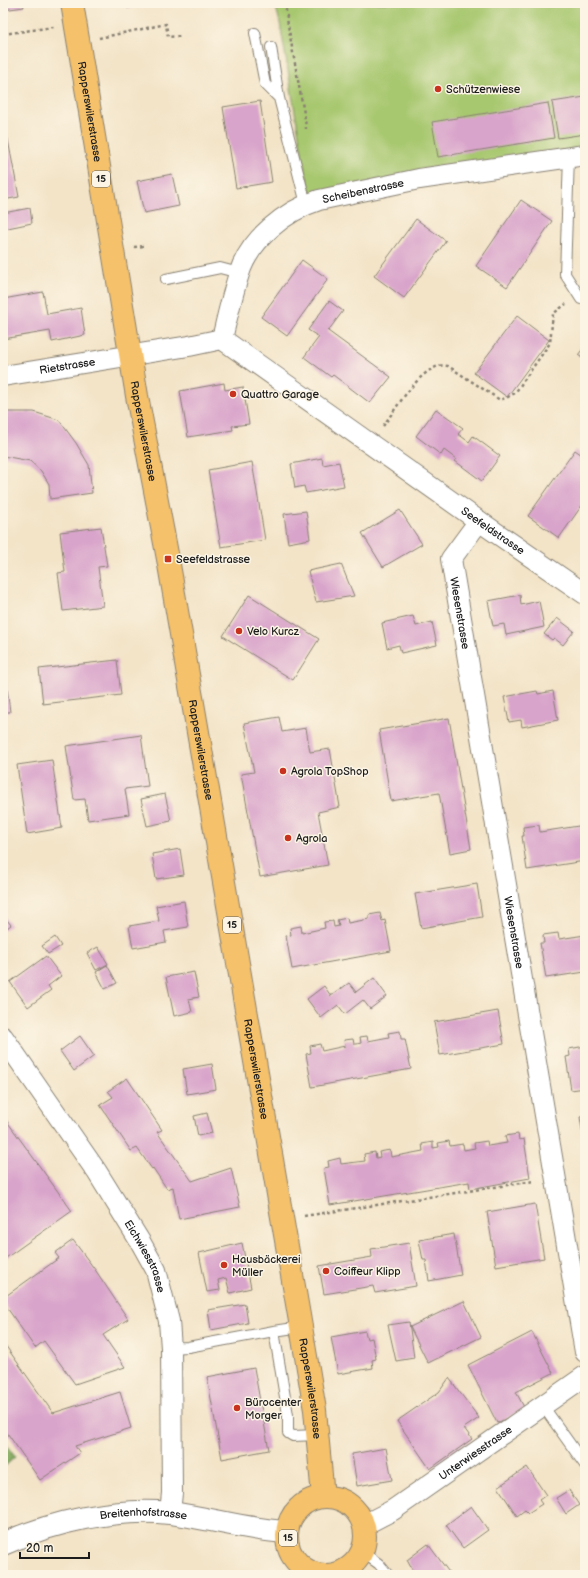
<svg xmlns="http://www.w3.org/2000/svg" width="588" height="1578" font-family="'Balsamiq Sans',sans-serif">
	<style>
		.green { fill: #a8c870; stroke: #627246 }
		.forest { fill: #86ac62; stroke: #51643f }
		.building { fill: #d9a4cb }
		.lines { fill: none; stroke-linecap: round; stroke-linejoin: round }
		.service-casing { stroke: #888072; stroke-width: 12 }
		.minor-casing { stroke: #888072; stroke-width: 22 }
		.tertiary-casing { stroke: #888072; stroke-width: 24 }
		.primary-casing { stroke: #888072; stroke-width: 24 }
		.path { stroke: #888072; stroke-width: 2.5; stroke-dasharray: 3 3; stroke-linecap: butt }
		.service { stroke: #fff; stroke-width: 10 }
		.minor { stroke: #fff; stroke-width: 20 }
		.tertiary { stroke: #fff; stroke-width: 22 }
		.primary { stroke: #f5c16b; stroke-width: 22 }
		.poi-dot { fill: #c8321e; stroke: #fcf5e5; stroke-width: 1.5 }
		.labels { text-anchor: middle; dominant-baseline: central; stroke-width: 3; stroke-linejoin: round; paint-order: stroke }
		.shield { fill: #fcf5e5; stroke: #5f5d58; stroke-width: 1 }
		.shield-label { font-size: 10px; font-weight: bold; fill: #1c1c1c }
		.poi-label { font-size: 11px; fill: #1c1c1c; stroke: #fcf5e5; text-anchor: start }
		.street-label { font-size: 11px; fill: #1c1c1c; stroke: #fcf5e5 }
	</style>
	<rect width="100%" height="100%" fill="#fcf5e5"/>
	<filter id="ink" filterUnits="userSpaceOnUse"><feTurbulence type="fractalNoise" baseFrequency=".025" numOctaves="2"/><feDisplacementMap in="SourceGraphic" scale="8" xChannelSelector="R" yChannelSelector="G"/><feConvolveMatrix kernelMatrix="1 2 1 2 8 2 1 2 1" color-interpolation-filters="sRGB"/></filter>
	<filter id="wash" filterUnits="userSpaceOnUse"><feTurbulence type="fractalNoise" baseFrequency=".012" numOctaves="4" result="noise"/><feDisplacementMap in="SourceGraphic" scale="16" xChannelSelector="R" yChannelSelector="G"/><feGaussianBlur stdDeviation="0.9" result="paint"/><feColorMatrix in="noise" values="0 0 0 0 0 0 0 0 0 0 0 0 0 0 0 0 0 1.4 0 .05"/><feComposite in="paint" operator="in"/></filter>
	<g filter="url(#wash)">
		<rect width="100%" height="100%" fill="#f3e4c8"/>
		<path class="green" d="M275,3h310v152l-272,47 -9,-37 -24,-142z"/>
		<path class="forest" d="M3,1440l12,17 -12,11z"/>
		<g id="blocks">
			<path class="building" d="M3,3h20l1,4 -21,3z
				M126,3h26v1l-25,4z
				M585,97v37l-27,4 -6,-36z
				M260,101l12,81 -36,6 -13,-81z
				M548,103l6,35 -116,19 -6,-35z
				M3,114l16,83 -16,3z
				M172,174l7,32 -35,7 -7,-32z
				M521,200l31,21 -45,66 -31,-21z
				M30,208l2,15 -29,6v-16z
				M416,219l30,22 -42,57 -30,-22z
				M302,260l26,19 -41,57 -26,-19z
				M43,292l4,22 34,-6 4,27 -33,7 -2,-11 -47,8v-40z
				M329,301l14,10 -15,20 63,46 -21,26 -37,-28 -2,2 -27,-20 15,-20 -11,-7z
				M517,316l32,24 -42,57 -33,-24z
				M585,346v14l-7,-5z
				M224,383l1,7 18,-3 6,37 -17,2 1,4 -45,7 -8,-46z
				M436,409l27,19 -5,6 11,8 4,-6 27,20 -18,25 -27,-20 1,-2 -12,-9 -3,5 -25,-19z
				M3,412h31l25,8 17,23 13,22 3,28 -42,6 -1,-15 -8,-13 -11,-10 -27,-5z
				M575,450l10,7v44l-26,37 -31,-22z
				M322,458l1,7 16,-3 5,24 -38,7 -2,-7 -9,2 -4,-24z
				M252,462l13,78 -44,7 -13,-77z
				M400,510l22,34 -39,23 -21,-34z
				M306,511l4,28 -22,4 -4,-29z
				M101,527l6,39 -9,1 5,39 -40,5 -5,-38 7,-1 -5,-40z
				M341,564l13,32 -38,6 -8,-31z
				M249,595l70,44 -26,41 -70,-44z
				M520,595l1,10 18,-4 5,26 -38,8 -2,-11 -11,2 -5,-25z
				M413,616l3,10 16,-4 5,23 -36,8 -2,-8 -12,3 -5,-25z
				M557,618l17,13 -11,14 -9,-7 -2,2 -8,-6z
				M117,660l4,35 -78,9 -4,-35z
				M5,672l5,40h-7v-39z
				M537,691l1,3 15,-3 5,29 -36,7 -1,-7 -12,2 -5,-25z
				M279,717l3,15 24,-4 4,24 20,-3 10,58 -22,5 10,53 -68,12 -19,-103 13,-2 -10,-49z
				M449,718l22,131 -21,4 -11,-60 -48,8 -12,-71z
				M141,735l7,51 -23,3 4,25 -41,6 -3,-21 -11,1 -8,-54z
				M52,760l10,68 -35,6 -10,-69z
				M165,794l6,27 -24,5 -6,-27z
				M539,825l1,7 45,-7v36l-58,9 -5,-34h2l-1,-9z
				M180,849l4,26 -28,4 -4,-25z
				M477,884l5,33 -61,11 -6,-34z
				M184,901l4,26 -24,4 2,11 -33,6 -4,-22 30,-5 -3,-15z
				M380,913l2,8 3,-1 6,31 -99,18 -6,-33 5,-1 -1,-7 11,-2 1,7 23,-5 -1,-6 9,-1 1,6 5,-1 -2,-6 10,-2 1,5 21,-4v-4z
				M3,915l8,10 -8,6z
				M558,933l1,6 26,-4v37l-39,6 -6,-35h4l-1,-8z
				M55,937l6,9 -13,8 -6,-8z
				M98,947l10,17 -12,6 -9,-17z
				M46,956l15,20 -13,10 3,4 -23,17 -18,-25z
				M107,965l10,18 -12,6 -9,-17z
				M194,972l5,25 -10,2 3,13 -18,4 -8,-39z
				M374,978l13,18 -17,13 -7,-9 -18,14 -7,-9 -17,13 -14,-19 17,-13 7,10 18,-13 7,9z
				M498,1011l6,33 -64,11 -6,-33z
				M400,1031l1,8h4l6,30 -99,18 -6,-33 5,-1 -1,-7 10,-2 2,7 23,-5 -1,-6 9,-1 1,5h3l4,-1 -1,-6 7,-1 1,5 21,-4 -1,-4z
				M80,1036l14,20 -20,15 -14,-20z
				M585,1046v42l-14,2 -5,-33 4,-1 -1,-7z
				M212,1064l4,25 -29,5 -4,-25z
				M127,1078l35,52 -5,2 35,49 39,-13 9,39 -61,12 -6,-32 -6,2 -14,-21 -1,1 -15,-21 -6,3 -31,-46 13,-8 -5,-6z
				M207,1113l5,20 -14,3 -4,-20z
				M585,1116v26h-1l-4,-25z
				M6,1120l66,91 -69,49v-137z
				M518,1134l1,6 5,-1 6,39 -60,11 -1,-7 -139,23 -6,-37 5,-1 -1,-6 12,-3 1,6 24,-3 -1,-7 11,-2 1,6 4,-1 -1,-5 11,-2 1,7 32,-6 -1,-7 11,-2v6l6,-1 -1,-4 11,-2 1,5 13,-2 1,6 11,-2 -1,-5 13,-2 1,5 19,-3 -2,-7z
				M535,1204l9,54 -48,8 -9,-54z
				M454,1234l7,41 -32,6 -3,-21h-3l-4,-20z
				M73,1240l23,31 32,48 -25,16 22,32 -50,17 -31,-43 -9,7 -32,-46v-4l56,-40 -4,-5z
				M242,1243l9,45 -21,5 -4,-15 -8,2 2,10 -13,2 -8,-39z
				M409,1243l7,43 -41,7 -2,-7 -49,8 -5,-28 53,-9 -1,-8z
				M464,1301l17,36 -53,26 -18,-36z
				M245,1304l3,19 -37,7 -3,-20z
				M409,1322l5,36 -18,3 -8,-36z
				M365,1331l2,8 5,-1 4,21 -4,1 1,8 -35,6 -7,-37z
				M532,1332l21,41 -37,19 9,17 -28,14 -29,-58z
				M3,1342l50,71 67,-21 11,36 -56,18 5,7 -40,27 -37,-53z
				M254,1368l15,82 -47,9 -15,-82z
				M449,1378l30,40 -15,10 8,11 -42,30 -33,-48 42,-29z
				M386,1448l6,32 -35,6 -5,-32z
				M527,1467l19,28 -7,5 3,4 -14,9 -3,-3 -8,6 -19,-29z
				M569,1490l10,15 -13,9 -10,-16z
				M471,1506l17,24 -25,18 -17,-23z
				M428,1544l23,31h-36l-8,-15z"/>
		</g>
	</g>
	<g filter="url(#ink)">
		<use href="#blocks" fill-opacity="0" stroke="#888072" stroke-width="1"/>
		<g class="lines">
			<defs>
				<path id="service" d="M255,33l10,51 14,14
					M271,47l8,51 27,106
					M569,157l-4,117 16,25 4,1
					M166,279l54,-11 19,5
					M274,1331l27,-4
					M171,1348l17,-1 86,-16 14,84v18l5,3 24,-1
					M543,1406l42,59
					M362,1552l17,12 9,11"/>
				<g id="minor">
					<path id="s1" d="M222,339c5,-21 10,-44 17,-65 11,-35 46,-63 80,-74l100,-21 166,-24"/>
					<path id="s2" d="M3,376l186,-30 33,-7 257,182 106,73"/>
					<path id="s3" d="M479,521l-28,38 134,793"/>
					<path id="s4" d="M3,1037l94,135 44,71 15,27 13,51 2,27 1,145 -2,20"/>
					<path id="s5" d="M364,1525l29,-15 192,-134"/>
				</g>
				<g id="tertiary">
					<path id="s6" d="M3,1544c49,-22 113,-37 167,-31 39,5 78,17 117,19"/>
				</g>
				<g id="primary">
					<path id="s7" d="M72,3l65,393 31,163 133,768 14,83 8,87"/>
					<circle cx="326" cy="1536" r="39"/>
				</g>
			</defs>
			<use href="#service" class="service-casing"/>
			<use href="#minor" class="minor-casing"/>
			<use href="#tertiary" class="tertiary-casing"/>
			<use href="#primary" class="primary-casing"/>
			<path class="path" d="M285,3l3,22 17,94 1,10
				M3,34l51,-7
				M99,38l67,-14 2,13 13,-1
				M134,247l10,-1
				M383,426c13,-17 34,-54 56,-60 2,-1 6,0 9,0l52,34 8,-3 7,-4 35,-50 3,-29 13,-10
				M304,1216l230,-35"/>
			<use href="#service" class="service"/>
			<use href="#minor" class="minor"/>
			<use href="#tertiary" class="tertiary"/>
			<use href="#primary" class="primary"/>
		</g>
	</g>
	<g class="poi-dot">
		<circle cx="438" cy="89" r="4"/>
		<circle cx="233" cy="394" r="4"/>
		<rect x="164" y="555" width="8" height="8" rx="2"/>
		<circle cx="239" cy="631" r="4"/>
		<circle cx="283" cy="771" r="4"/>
		<circle cx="288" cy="838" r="4"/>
		<circle cx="224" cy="1265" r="4"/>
		<circle cx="326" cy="1271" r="4"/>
		<circle cx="237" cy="1408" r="4"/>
	</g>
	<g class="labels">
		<g class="shield">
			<rect x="92" y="171" width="18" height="16" rx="3"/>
			<rect x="223" y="917" width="18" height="16" rx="3"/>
			<rect x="279" y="1530" width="18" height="16" rx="3"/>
		</g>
		<g class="shield-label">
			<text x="101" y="179">15</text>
			<text x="232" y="925">15</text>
			<text x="288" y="1538">15</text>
		</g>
		<g class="poi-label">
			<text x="446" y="89">Schützenwiese</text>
			<text x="241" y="394">Quattro Garage</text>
			<text x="176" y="559">Seefeldstrasse</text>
			<text x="247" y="631">Velo Kurcz</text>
			<text x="291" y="771">Agrola TopShop</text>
			<text x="296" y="838">Agrola</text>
			<text x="232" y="1259">Hausbäckerei<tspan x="232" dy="13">Müller</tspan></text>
			<text x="334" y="1271">Coiffeur Klipp</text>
			<text x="245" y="1402">Bürocenter<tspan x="245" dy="13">Morger</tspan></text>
		</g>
		<g class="street-label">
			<text stroke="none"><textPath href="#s7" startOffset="110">Rapperswilerstrasse</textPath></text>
			<text stroke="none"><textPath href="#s1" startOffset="225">Scheibenstrasse</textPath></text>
			<text stroke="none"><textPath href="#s2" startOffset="65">Rietstrasse</textPath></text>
			<text stroke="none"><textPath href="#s7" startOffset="434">Rapperswilerstrasse</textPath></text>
			<text stroke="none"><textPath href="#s2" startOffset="554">Seefeldstrasse</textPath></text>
			<text stroke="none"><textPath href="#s3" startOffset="102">Wiesenstrasse</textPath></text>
			<text stroke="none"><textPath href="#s7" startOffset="758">Rapperswilerstrasse</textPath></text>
			<text stroke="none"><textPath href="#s3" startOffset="426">Wiesenstrasse</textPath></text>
			<text stroke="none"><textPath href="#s7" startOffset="1082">Rapperswilerstrasse</textPath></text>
			<text stroke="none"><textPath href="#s4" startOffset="262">Eichwiesstrasse</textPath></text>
			<text stroke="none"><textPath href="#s7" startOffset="1406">Rapperswilerstrasse</textPath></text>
			<text stroke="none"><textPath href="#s5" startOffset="133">Unterwiesstrasse</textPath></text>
			<text stroke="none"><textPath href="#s6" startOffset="145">Breitenhofstrasse</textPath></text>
		</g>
	</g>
	<rect width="588" height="1578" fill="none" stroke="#fcf5e5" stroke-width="16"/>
	<path d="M20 1552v6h69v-6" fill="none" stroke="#1c1c1c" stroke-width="2"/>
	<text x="26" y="1552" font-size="12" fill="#1c1c1c" stroke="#fcf5e5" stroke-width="3" paint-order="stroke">20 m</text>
</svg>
